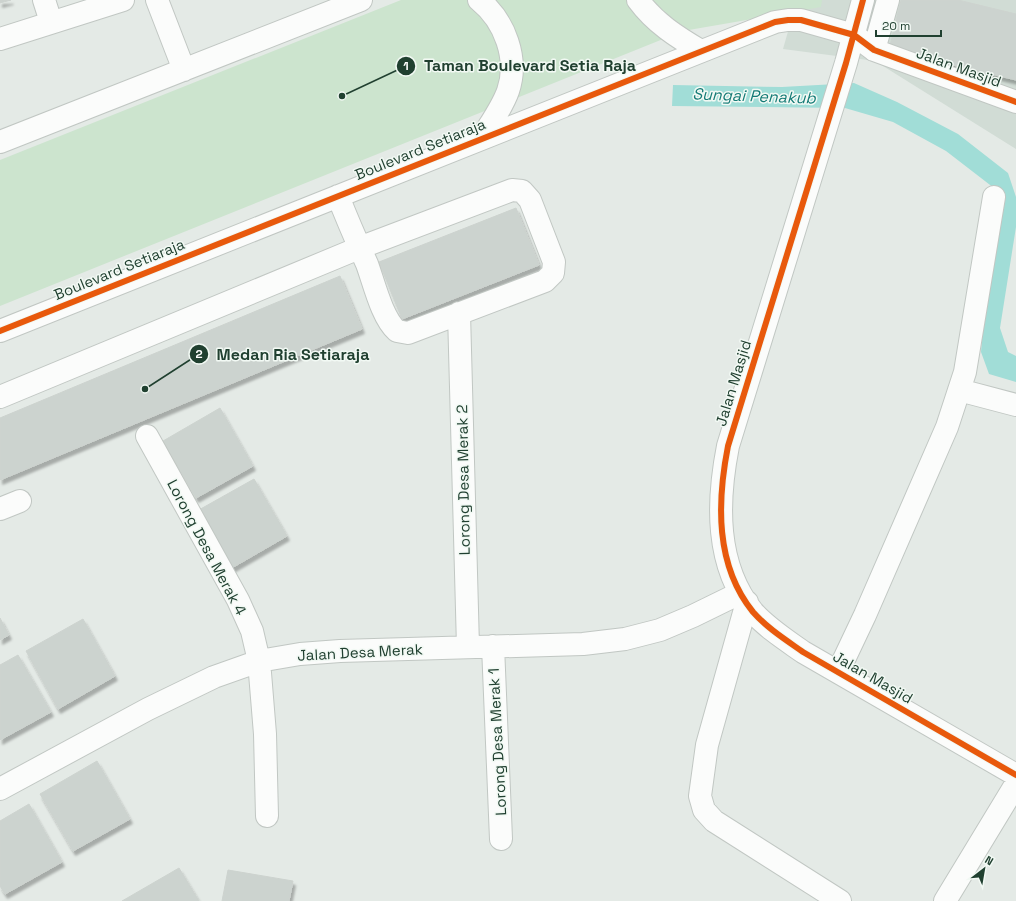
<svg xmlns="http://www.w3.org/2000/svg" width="1016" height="901" font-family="'Space Grotesk',sans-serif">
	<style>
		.built { fill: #d1dcd5 }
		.green { fill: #cce4ce }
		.water { fill: #a1ddd7 }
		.building { fill: #ccd3cf; stroke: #cdd3cf; filter: url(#shadow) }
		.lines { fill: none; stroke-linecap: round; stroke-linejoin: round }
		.minor-casing { stroke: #c1c7c3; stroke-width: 24 }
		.minor { stroke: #fbfcfb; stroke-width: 22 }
		.cycleway-casing { stroke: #f2f9f4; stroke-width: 8 }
		.cycleway { stroke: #e8590c; stroke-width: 6 }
		.labels { text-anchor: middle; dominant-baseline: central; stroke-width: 3; stroke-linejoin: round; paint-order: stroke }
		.street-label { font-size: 15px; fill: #204030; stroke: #f2f9f4 }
		.water-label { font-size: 16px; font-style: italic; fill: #147b76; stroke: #f2f9f4 }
		.leader { fill: none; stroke: #204030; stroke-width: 1.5 }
		.callout-dot { fill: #204030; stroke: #f2f9f4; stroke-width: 1.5 }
		.mark-label { font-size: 12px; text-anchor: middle; font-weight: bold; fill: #fff }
		.callout-label { font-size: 16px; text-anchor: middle; font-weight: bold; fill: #204030; stroke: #f2f9f4; stroke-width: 3; stroke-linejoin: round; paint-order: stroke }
	</style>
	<defs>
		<filter id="shadow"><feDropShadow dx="2.5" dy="4.5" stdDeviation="1" flood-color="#0004"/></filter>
	</defs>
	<rect width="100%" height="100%" fill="#e4eae6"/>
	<path class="built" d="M797,0h219v149l-141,-88 -92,-12z"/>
	<path class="green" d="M401,0h421l-1,7 -138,24 -683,275v-146z"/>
	<path class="water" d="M854,83l43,19 61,32 50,39 8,24v30l-16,101 8,24 8,4v26l-27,-8 -8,-22 13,-164 -48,-37 -53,-29 -48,-14 -173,-2 1,-21 109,2z"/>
	<path class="building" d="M0,0h11l-11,3z
		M901,0h57l58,14v66l-127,-30z
		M516,208l23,57 -137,54 -23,-57z
		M340,276l22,53 -362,151v-62z
		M220,408l33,58 -57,32 -33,-57z
		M254,479l33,57 -57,33 -33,-58z
		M0,618l9,17 -9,5z
		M83,619l32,57 -57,33 -32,-58z
		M18,655l33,57 -51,28v-75z
		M97,761l33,58 -57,32 -33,-57z
		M29,804l33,58 -57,32 -5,-8v-65z
		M179,868l20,33h-77z
		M228,870l65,11 -4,20h-67z"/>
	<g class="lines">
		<defs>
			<path id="minor" d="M44,0l7,22
				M157,0l27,70
				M479,0c26,21 40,59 29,91 -6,17 -18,33 -27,48
				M638,0c17,23 39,37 63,51
				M863,0l-17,63 -118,383c-11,56 -13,119 25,166 14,16 33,28 50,40l213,123
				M0,39l123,-39
				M874,50l14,-50
				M0,142l361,-142
				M459,313l9,334
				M0,331l775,-309 13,-2h13l53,15 20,15 142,52
				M959,390l57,15
				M0,397l359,-149 153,-58 10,1 8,9 24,62 -1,11 -8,8 -137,52 -11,-2c-15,-13 -23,-48 -30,-67 -10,-22 -20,-45 -29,-68
				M147,436l91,164 14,31 7,30 6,73 2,82
				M0,509l20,-8
				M747,602l-40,143 -7,51 4,14 10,11 126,80
				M493,646l8,193
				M838,672l27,-57 82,-188 18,-55 29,-175
				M0,789l148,-80 66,-32 45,-16 41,-7 40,-3 243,-7 42,-5 35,-9 33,-14 47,-23
				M945,901l71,-117"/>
		</defs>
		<use href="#minor" class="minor-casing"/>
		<use href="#minor" class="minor"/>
		<defs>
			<path id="cycleway" d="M863,0l-17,63 -118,383c-11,56 -13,119 25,166 14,16 33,28 50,40l213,123
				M0,331l775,-309 13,-2h13l53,15 20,15 142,52"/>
		</defs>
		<use href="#cycleway" class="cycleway-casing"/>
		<use href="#cycleway" class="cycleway"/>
	</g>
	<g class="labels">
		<g class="street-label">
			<text transform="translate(959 67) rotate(20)">Jalan Masjid</text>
			<text transform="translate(420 149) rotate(-22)">Boulevard Setiaraja</text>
			<text transform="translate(119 269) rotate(-22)">Boulevard Setiaraja</text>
			<text transform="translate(733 383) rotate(-73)">Jalan Masjid</text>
			<text transform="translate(463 480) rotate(-91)">Lorong Desa Merak 2</text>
			<text transform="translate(207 547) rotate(62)">Lorong Desa Merak 4</text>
			<text transform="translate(360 652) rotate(-3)">Jalan Desa Merak</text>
			<text transform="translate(873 677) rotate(30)">Jalan Masjid</text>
			<text transform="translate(497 742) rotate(-93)">Lorong Desa Merak 1</text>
		</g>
		<g class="water-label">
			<text transform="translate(754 96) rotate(2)">Sungai Penakub</text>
		</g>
	</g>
	<path class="leader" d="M342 96L406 66M145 389L199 354"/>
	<g class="callout-dot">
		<circle cx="342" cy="96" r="4"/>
		<circle cx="145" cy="389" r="4"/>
		<circle cx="406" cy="66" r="10"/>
		<circle cx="199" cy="354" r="10"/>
	</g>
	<g class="mark-label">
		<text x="406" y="70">1</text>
		<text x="199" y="358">2</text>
	</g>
	<g class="callout-label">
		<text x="530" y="71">Taman Boulevard Setia Raja</text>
		<text x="293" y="360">Medan Ria Setiaraja</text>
	</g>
	<g transform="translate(984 869) rotate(31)" stroke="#f2f9f4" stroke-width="3" paint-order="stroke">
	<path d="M0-3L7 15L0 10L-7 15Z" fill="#204030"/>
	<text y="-6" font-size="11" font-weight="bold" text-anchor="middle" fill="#204030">N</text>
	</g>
	<path d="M876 30v6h65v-6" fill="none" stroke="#204030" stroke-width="2"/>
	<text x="882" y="30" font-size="12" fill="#204030" stroke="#f2f9f4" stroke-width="3" paint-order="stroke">20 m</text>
</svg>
